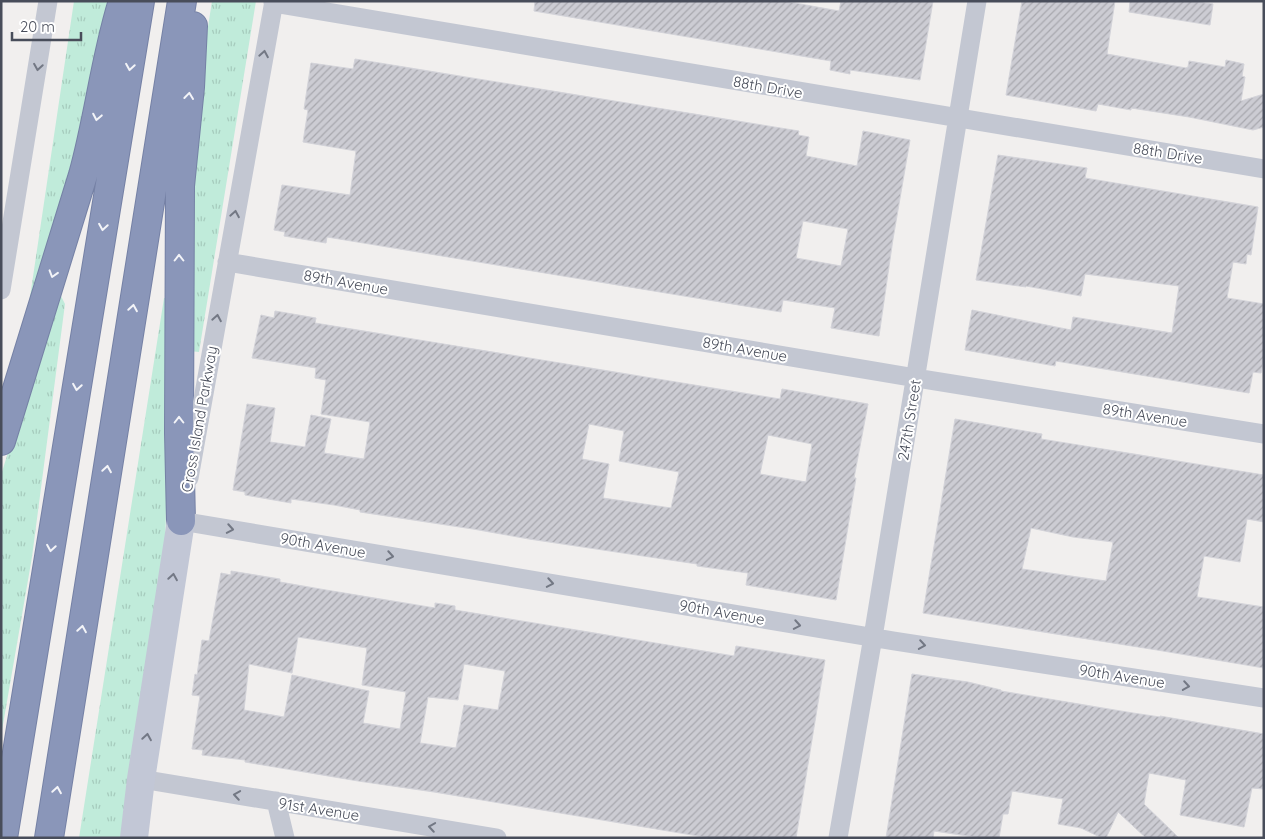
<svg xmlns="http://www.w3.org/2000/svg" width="1265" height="839" font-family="Quicksand,sans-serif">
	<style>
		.grass { fill: url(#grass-tufts) }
		.building { fill: url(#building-hatch); stroke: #d3d3d9; fill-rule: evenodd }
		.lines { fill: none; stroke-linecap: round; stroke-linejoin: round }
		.highway-casing { stroke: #7581a5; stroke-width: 30 }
		.street { stroke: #c3c7d2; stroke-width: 19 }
		.secondary { stroke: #c2c7d6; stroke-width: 28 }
		.highway { stroke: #8a96b9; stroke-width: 28 }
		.oneway { stroke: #737884 }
		.oneway2 { stroke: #f3f4f8 }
		.oneway3 { stroke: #737885 }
		.labels { text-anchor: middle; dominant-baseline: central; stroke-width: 4; stroke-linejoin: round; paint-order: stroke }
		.street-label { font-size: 15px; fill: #484d5a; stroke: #fff }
	</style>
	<defs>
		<pattern id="grass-tufts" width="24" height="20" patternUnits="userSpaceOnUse" patternTransform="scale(1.25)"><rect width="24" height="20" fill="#c0ebda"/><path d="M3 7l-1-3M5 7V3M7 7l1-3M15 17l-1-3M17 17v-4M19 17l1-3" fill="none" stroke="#a6cbbd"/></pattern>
		<pattern id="building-hatch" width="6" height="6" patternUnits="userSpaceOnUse" patternTransform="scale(1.25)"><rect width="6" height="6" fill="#ccccd3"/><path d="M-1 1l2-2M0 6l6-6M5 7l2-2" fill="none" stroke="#a8a8ae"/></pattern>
	</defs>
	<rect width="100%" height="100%" fill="#f1efee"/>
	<path class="grass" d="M74,1h39l-8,49 -82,294z
		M212,1h44l-57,351 -10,-1 2,-214z
		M60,294l5,10 -33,253 -31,179v-261l50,-160z
		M164,298h7l-6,254 -42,286h-44z"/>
	<path class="building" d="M535,1h249l55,10 2,-10h92l-13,79 -70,-10v4l-20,-4 1,-9 -297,-50z
		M1022,1h93l-8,53 79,14 2,-1 1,-6 36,6 1,-7 18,4 -2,12 3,1 -4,24 23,-7v33l-11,3 -64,-13 -58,-9v2l-33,-6 -2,7 -90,-16z
		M1130,1h61l22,3 -3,21 -81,-13z
		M355,59l444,72 -1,4 11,2 -3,19 51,10 6,-35 47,9 -17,99 -14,97 -48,-8 4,-20 -52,-8 -2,12 -454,-75 -1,6 -42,-7 1,-4 -11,-2 8,-45 68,10 6,-44 -53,-9 5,-32 -4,-1 7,-46 42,6zM803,221l45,8 -7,37 -45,-8z
		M998,155l89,13 -2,10 173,29 -7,48 -4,-1 -1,10 -13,-2 -6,36 37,6v55l-3,14 -8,-1 -4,21 -193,-32 -1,5 -90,-16 7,-40 99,20 2,-13 99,16 7,-47 -94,-12 -4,22 -55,-10v1l-50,-7z
		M275,311l41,7 -1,5 465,76 2,-10 86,15 -14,74h2l-20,122 -90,-15 2,-12 -51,-7v-2l-168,-25 -56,-10 -113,-17v-2l-26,-5 -43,-6v4l-46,-8v-3l-12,-2 14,-86 28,4 -5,34 35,5 6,-32 20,4 -7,34 40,6 6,-37 -49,-8 5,-34 -11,-2 1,-10 -64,-10 9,-43 13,3zM589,424l35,7 -5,30 60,11 -8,36 -68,-10 6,-34 -27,-5zM768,435l44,9 -6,38 -46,-8z
		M955,419l87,15 -1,5 223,36v47l-17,-3 -7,43 -36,-6 -7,41 67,10v61l-107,-18 -234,-37zM1031,528l42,9 40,5 -7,39 -84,-12z
		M231,571l49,8v3l46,8 109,18v-5l20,3v4l279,46 2,-10 89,14 -29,178h-86l-276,-46 -76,-11 -113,-19v-2l-43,-5 1,-5 -11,-1 8,-53 -8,-1 3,-21 2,1 5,-35 7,1 12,-68 10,2zM298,637l69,11 -5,37 44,7 -6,37 -37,-6 6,-32 -77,-16 -8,42 -40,-7 5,-46 43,9zM464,664l41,7 -7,39 -34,-5 -8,43 -36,-5 8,-46 30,3z
		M912,674l56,8 33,8v1l132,22 27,4v-1l104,18v55l-12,-1 -8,39 -64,-12 6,-35 -37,-7 -5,31 35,34h-33l-28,-26 -12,26h-4l-21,-10 -23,-4 5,-25 -51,-8 -4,23h-5l-4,24h-18l-47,-7 -1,7h-47z"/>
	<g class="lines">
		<defs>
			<path id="highway" d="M1,441l82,-266c16,-57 22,-117 40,-174
				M181,521l-2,-88 1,-247 10,-99 3,-61
				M3,838l137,-837
				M49,838l133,-837"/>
		</defs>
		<use href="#highway" class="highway-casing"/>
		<path class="street" d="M273,3l991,166
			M227,262l689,116 348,56
			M1,290l47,-289
			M189,478l85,-477
			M184,510l-3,11 713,120 370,57
			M141,779l356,59
			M276,801l9,37
			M838,838l35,-201 104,-636"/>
		<path class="secondary" d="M134,838l7,-59 40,-258"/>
		<use href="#highway" class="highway"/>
	</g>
	<defs><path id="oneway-chevron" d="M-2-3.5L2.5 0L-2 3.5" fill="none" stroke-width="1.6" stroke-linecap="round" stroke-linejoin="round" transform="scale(1.25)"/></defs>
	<g class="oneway">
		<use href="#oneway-chevron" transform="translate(264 54) rotate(-80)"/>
		<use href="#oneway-chevron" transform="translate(38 67) rotate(99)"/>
		<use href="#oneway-chevron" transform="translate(235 214) rotate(-80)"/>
		<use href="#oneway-chevron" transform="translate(217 318) rotate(-80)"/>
		<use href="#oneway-chevron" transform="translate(230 529) rotate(10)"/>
		<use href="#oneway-chevron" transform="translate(390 556) rotate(10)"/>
		<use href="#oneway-chevron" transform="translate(550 583) rotate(10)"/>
		<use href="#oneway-chevron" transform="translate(797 625) rotate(10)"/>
		<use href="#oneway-chevron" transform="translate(922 645) rotate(9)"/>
		<use href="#oneway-chevron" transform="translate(1186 686) rotate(9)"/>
		<use href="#oneway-chevron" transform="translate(237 795) rotate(-171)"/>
		<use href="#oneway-chevron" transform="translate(432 827) rotate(-171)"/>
	</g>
	<g class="oneway2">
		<use href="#oneway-chevron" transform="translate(130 67) rotate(99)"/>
		<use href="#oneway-chevron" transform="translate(189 96) rotate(-83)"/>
		<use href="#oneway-chevron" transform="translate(97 117) rotate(101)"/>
		<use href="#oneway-chevron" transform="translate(103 227) rotate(99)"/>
		<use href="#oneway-chevron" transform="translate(179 258) rotate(-90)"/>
		<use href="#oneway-chevron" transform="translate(53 274) rotate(107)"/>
		<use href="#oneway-chevron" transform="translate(133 308) rotate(-81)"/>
		<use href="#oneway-chevron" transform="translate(77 387) rotate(99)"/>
		<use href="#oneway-chevron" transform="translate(179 420) rotate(-90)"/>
		<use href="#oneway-chevron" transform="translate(107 469) rotate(-81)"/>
		<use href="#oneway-chevron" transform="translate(51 548) rotate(99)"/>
		<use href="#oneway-chevron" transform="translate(82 629) rotate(-81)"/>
		<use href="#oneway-chevron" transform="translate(57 790) rotate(-81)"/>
	</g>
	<g class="oneway3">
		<use href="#oneway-chevron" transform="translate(173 577) rotate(-81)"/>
		<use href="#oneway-chevron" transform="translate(147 737) rotate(-81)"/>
	</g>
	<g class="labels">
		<g class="street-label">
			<text transform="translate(768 87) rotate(10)">88th Drive</text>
			<text transform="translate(1168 153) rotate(9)">88th Drive</text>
			<text transform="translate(346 282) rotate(10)">89th Avenue</text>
			<text transform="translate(745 349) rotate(10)">89th Avenue</text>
			<text transform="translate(1145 415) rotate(9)">89th Avenue</text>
			<text transform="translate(199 419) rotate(-80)">Cross Island Parkway</text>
			<text transform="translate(909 420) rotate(-81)">247th Street</text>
			<text transform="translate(323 545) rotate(10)">90th Avenue</text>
			<text transform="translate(722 612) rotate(10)">90th Avenue</text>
			<text transform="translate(1122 676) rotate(9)">90th Avenue</text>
			<text transform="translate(319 809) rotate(9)">91st Avenue</text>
		</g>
	</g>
	<rect width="1265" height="839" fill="none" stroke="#484d5a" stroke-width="5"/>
	<path d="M12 32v8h69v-8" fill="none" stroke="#484d5a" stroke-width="2.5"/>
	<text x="20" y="32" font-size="15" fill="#484d5a" stroke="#ffffff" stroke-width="4" paint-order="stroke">20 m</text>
</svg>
